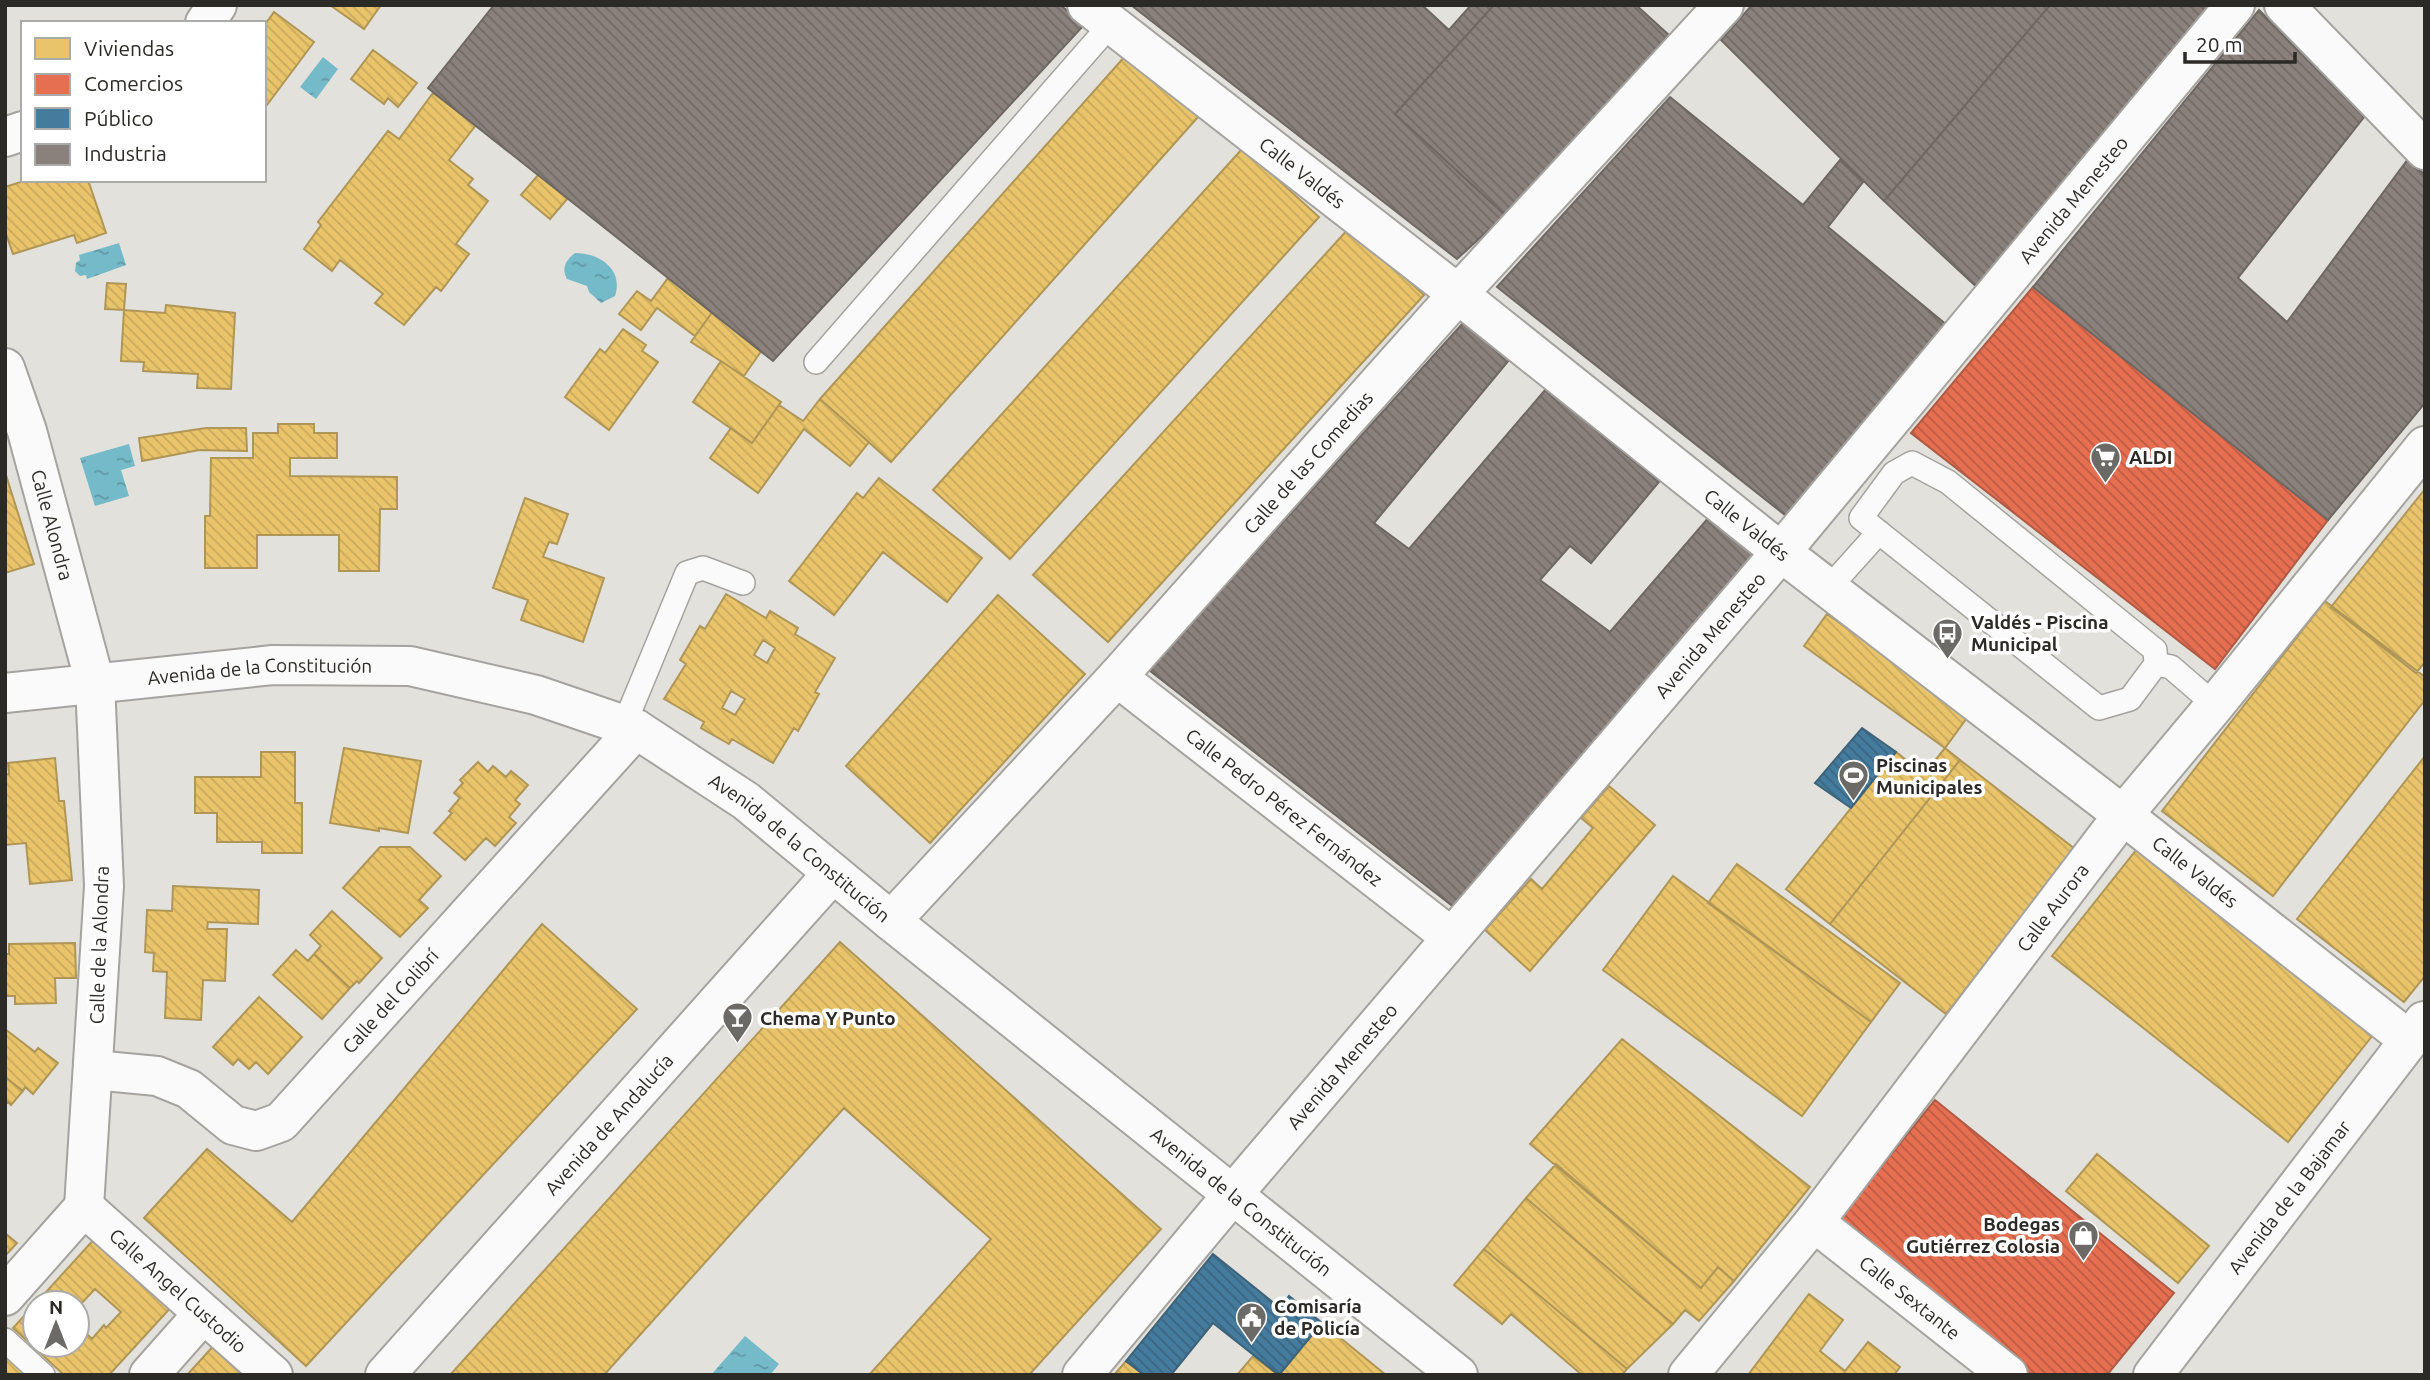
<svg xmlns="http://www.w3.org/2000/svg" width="2430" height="1380" font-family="Ubuntu,sans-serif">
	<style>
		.water { fill: url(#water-ripples) }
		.homes { fill: url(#homes-back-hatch); stroke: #b09656; stroke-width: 2; fill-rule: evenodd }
		.shops { fill: url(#shops-back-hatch); stroke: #af5a44; stroke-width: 2 }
		.public { fill: url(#public-back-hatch); stroke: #3d6379; stroke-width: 2 }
		.industry { fill: url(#industry-back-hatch); stroke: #6e6762; stroke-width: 2 }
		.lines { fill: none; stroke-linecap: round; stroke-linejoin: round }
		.service-casing { stroke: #a4a39f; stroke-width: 26 }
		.minor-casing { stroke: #a4a39f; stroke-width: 42 }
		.tertiary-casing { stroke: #a4a39f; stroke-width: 42 }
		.service { stroke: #fbfafa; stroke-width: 23 }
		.minor { stroke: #fbfafa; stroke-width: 38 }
		.tertiary { stroke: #fbfafa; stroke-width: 38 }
		.labels { text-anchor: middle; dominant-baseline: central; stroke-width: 7; stroke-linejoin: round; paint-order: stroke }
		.street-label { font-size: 19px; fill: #2b2a26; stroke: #fff }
		.poi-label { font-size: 19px; font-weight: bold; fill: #2b2a26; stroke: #fff; text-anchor: start }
	</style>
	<defs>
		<pattern id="water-ripples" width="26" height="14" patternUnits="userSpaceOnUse" patternTransform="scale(1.75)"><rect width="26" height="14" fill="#74bac9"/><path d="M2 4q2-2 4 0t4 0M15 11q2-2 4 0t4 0" fill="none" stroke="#5f97a3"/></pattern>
		<pattern id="homes-back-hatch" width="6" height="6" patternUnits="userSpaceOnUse" patternTransform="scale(1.75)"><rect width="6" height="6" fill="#e9c46a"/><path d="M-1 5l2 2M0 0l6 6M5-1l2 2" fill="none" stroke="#c8a95c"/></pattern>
		<pattern id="shops-back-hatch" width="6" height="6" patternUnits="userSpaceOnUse" patternTransform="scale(1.75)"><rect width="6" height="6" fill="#e76f51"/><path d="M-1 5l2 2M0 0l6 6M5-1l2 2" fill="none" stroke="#bb5b43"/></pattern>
		<pattern id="public-back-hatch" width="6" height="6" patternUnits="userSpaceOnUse" patternTransform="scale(1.75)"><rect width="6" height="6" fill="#457b9d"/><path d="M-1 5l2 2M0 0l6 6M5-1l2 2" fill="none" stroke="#3a6580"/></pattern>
		<pattern id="industry-back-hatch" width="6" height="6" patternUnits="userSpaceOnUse" patternTransform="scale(1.75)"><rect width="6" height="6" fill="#8a817c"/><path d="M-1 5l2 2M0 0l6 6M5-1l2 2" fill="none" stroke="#716a65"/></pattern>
	</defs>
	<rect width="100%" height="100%" fill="#e2e1dc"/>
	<path class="water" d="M323,57l15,12 -22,30 -16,-12z
		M119,243l7,22 -39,14 -1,-4 -6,1 -5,-5 1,-8 4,-3 -1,-5z
		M575,253c24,0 49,16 40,43l-14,7 -12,-11 -2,-6 -20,-7c-6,-11 -1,-19 8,-26z
		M129,444l6,22 -14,4 8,26 -34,10 -15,-48z
		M745,1336l34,28 -9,11h-59z"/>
	<path class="homes" d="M330,5h51l-17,24z
		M2309,5h116v118z
		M2309,5h116v118z
		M274,12l40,30 -47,63 -3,-2v-77z
		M373,50l44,33 -19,24 -10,-9 -4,6 -33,-25z
		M1127,54l71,63 -307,345 -71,-63z
		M433,93l43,32 -27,35 24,19 -5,6 20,16 -32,43 13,10 -28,37 -5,-4 -32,38 -29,-22 8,-9 -43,-34 -8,11 -28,-22 17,-24 -3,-3 70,-91 11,8z
		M1243,148l76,69 -309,342 -77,-69z
		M539,174l29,24 -18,21 -29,-24z
		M27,180h61l18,53 -29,10 -3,-8 -61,19 -8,-23v-44z
		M1350,227l74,68 -316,347 -75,-67z
		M668,278l45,33 -18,25 -38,-28 -16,22 -22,-16 18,-23 14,10z
		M107,283l19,1 -2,26 -19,-1z
		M166,305l69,8 -4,76 -34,-1 1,-14 -55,-3 1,-9 -23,-1 3,-51 41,3z
		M713,311l49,39 -18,26 -53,-34z
		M623,329l23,16 -4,6 16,11 -49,68 -44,-33 35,-48 5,4z
		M721,361l60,41 -29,41 -59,-41z
		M820,399l49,43 -19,24 -46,-37 -46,64 -48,-35 21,-30 21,15 27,-38 24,16z
		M278,424h36v9h23v25h-47v18l107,1v32h-17l-1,62h-40v-36h-82v33h-52v-52h5l1,-58h42v-25h25z
		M206,428h40l1,23 -48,-1 -57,11 -3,-23z
		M5,472l29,92 -29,9z
		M879,478l103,80 -35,44 -64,-50 -49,63 -45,-34 68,-88 6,5z
		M2425,489v173l-9,11 -85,-66z
		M525,498l43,16 -11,30 -8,-2 -6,15 61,21 -21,64 -62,-22 7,-20 -35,-12z
		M726,594l40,24 4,-7 28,17 -3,6 40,24 -20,34 4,2 -21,37 -4,-3 -21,35 -41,-24 -3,5 -28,-16 3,-6 -40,-23 22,-35 -6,-4 20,-34 5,3zM763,640l12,8 -8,15 -13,-8zM731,691l14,8 -10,16 -13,-7z
		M998,595l87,79 -155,169 -84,-77z
		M2325,601l100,76v23l-152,196 -111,-85z
		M1827,614l142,101 -24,33 -141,-102z
		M344,748l77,13 -13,72 -29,-5v3l-49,-8z
		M1945,748l15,12 -130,164 -44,-35 110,-137 28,22z
		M261,752h34v51h7v50h-40v-11h-45v-29h-22v-36h66z
		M2425,756v220l-21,26 -107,-83z
		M55,758l4,43h5l8,79 -42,4 -4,-41 -21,2v-70l4,-1 -1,-11z
		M1960,760l115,89 -129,165 -116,-90z
		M478,762l10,10 5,-6 13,11 5,-6 17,14 -13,15 5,4 -11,13 7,6 -21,23 -9,-8 -21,22 -31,-27 18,-20 -3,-2 11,-13 -6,-5 9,-10 -3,-3z
		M1609,786l46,39 -125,146 -45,-41 46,-51 11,10 51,-61 -12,-10z
		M380,847h30l31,29 -22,24 9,8 -28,29 -57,-49z
		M2137,849l236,186 -85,107 -236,-186z
		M1737,864l163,119 -29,39 -163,-119z
		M1673,876l198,146 -69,94 -199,-146z
		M173,886l86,4 -1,34 -50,-2 -1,7h20l-2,52 -22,-1 -2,40 -36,-2 2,-46 -14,-1 1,-18 -9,-1 2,-42 25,1z
		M332,911l50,47 -23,25 -2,-2 -7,7 -36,-34 7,-8 -11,-11z
		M542,924l95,85 -331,357 -162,-148 63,-69 85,73z
		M840,942l321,287 -132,146h-160l122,-136 -147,-131 -240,267h-154z
		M75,943l1,35h-21l1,25 -41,1v-8h-10v-42h4v-10z
		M296,950l12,11 6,-7 36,34 -28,31 -49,-44z
		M259,997l43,40 -34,37 -12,-12 -7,7 -11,-10 -5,6 -20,-18z
		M5,1029l30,23 3,-4 20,15 -25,31 -8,-7 -2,4 -18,-14z
		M1622,1039l188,148 -76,94 -16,-14 -17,21 -171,-144z
		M5,1077l18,14 -12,14 -3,-3 -3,3z
		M2097,1154l112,92 -31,37 -112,-92z
		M1556,1164l145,124 17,-21 16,14 -35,40 -14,-11 -12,14 -147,-126z
		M1526,1198l147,126 -46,45 -143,-120z
		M5,1233l12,10 -12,13z
		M98,1235l76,69 -65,71h-45l-51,-47 22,-24v41h42v-16l3,-2 12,12 12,-14 2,3 15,-16 -26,-23 -14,15 -2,-3 -3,2h-40z
		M1484,1249l143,120 -5,6h-40l-71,-61 -9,10 -48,-39z
		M1809,1294l34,26 -23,31 25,20 23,-29 32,25 -6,8h-146z
		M1322,1323l64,52h-107z
		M217,1342l37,33h-67z
		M5,1354l23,21h-23z
		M1253,1356l25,19h-41z
		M1126,1361l18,14h-30z"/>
	<path class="shops" d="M2033,287l295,233 -113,149 -304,-236z
		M1935,1100l239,193 -67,82h-75l-193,-156z"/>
	<path class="public" d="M1862,728l34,24 -45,56 -36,-25z
		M1213,1254l67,54 9,-12 33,27 -43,52 -66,-52 -42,52h-27l-18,-14z"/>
	<path class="industry" d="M494,5h566l25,19 -312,337 -345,-273z
		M1131,5h291l27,25 22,-25h23l-99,109 110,101 -48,44z
		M1494,5h142l33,30 -164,180 -110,-101z
		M1752,5h298l-166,196 -163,-161z
		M2050,5h175l-244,286 -97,-90z
		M2259,10l105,107 -126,161 49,44 121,-163 17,16v228l-97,117 -295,-233z
		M1670,97l133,108 37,-45 23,22 -35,45 120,99 -158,193 -293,-232z
		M1464,322l45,38 -135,163 35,26 137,-160 113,93 -68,81 -21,-17 -30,34 70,52 99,-115 48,36 -298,358 -310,-241z"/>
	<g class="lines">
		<defs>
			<path id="service" d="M816,362l295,-338
				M1912,463l36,19 207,168 1,14 -26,35 -31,9 -238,-190 33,-45z
				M1828,589l51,-57
				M2156,664l15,3 44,38
				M624,725l63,-152 16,-5 40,15
				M5,1340l38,35"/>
			<g id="minor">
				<path d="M205,23l12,-18"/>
				<path d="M5,137l18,-6"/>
				<path id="s1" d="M5,368l22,63 68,252 9,203 -20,321"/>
				<path id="s2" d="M1117,677l334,260"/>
				<path id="s3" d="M891,921l226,-244 341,-383 266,-289"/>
				<path id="s4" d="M94,1070l63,6 32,13 44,36 23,6 25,-9 355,-393"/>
				<path id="s5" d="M1233,1194l548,-642 454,-547"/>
				<path id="s6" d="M84,1207l189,168"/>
				<path id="s7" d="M1814,1222l194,153"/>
				<path d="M5,1296l79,-89"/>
				<path d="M149,1375l54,-61"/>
			</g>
			<g id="tertiary">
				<path id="s8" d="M1087,5l371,289 323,258 342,263 286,225"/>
				<path d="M2284,5l141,145"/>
				<path id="s9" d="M5,693l268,-28 137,1 126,29 100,34 110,72 145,120 567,454"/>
				<path id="s10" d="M385,1375l448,-502"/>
				<path d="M1082,1375l151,-181"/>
				<path id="s11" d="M1688,1375l126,-153 309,-407 92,-110 210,-259"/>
				<path id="s12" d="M2153,1375l271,-354"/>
			</g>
		</defs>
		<use href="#service" class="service-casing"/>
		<use href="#minor" class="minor-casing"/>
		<use href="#tertiary" class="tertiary-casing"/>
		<use href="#service" class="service"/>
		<use href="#minor" class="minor"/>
		<use href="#tertiary" class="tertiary"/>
	</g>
	<defs>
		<symbol id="supermarket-pin" viewBox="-11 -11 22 30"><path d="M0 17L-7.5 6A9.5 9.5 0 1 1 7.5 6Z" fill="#6b6a66" stroke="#fff"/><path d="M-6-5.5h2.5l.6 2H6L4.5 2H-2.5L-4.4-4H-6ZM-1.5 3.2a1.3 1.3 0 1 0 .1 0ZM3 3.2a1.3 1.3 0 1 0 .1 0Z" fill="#fff"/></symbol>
		<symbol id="bus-pin" viewBox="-11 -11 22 30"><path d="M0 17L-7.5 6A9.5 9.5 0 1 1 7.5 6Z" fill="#6b6a66" stroke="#fff"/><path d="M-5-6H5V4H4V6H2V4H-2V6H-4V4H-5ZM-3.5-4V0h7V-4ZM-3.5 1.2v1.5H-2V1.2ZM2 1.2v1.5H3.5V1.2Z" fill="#fff"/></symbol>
		<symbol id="stadium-pin" viewBox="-11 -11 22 30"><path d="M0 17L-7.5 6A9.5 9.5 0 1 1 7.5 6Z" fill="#6b6a66" stroke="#fff"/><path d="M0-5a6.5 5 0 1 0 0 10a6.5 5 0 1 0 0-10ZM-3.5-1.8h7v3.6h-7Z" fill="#fff"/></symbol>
		<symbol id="bar-pin" viewBox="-11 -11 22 30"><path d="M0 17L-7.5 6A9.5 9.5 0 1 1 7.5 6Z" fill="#6b6a66" stroke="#fff"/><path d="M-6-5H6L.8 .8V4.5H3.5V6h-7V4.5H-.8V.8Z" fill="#fff"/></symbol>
		<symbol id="shop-pin" viewBox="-11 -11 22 30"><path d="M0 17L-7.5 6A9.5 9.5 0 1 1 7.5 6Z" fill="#6b6a66" stroke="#fff"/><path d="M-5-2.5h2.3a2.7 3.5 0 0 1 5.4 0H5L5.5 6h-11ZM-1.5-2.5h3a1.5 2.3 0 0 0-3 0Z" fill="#fff"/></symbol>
		<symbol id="civic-pin" viewBox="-11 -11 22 30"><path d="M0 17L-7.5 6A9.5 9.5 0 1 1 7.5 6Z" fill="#6b6a66" stroke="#fff"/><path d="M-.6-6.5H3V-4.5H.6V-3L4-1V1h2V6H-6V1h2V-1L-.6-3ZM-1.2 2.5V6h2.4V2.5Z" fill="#fff"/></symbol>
	</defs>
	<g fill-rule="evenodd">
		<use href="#supermarket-pin" x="2088" y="440" width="35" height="47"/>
		<use href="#bus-pin" x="1930" y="616" width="35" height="47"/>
		<use href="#stadium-pin" x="1836" y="758" width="35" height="47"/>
		<use href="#bar-pin" x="720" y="1000" width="35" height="47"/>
		<use href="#shop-pin" x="2066" y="1218" width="35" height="47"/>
		<use href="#civic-pin" x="1234" y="1300" width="35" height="47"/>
	</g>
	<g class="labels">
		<g class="street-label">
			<text stroke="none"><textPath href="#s8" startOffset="273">Calle Valdés</textPath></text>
			<text stroke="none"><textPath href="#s5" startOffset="1302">Avenida Menesteo</textPath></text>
			<text stroke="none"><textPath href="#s3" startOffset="620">Calle de las Comedias</textPath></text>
			<text stroke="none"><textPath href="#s8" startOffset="840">Calle Valdés</textPath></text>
			<text stroke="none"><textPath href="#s1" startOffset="164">Calle Alondra</textPath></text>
			<text stroke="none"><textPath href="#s5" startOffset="735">Avenida Menesteo</textPath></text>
			<text stroke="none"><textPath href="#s9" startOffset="256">Avenida de la Constitución</textPath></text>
			<text stroke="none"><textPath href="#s2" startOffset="212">Calle Pedro Pérez Fernández</textPath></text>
			<text stroke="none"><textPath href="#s9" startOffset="844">Avenida de la Constitución</textPath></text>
			<text stroke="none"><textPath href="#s8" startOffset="1407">Calle Valdés</textPath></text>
			<text stroke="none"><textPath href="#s11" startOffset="593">Calle Aurora</textPath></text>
			<text transform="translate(99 945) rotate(-88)">Calle de la Alondra</text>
			<text stroke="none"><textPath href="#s4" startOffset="368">Calle del Colibrí</textPath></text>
			<text stroke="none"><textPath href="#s5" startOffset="168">Avenida Menesteo</textPath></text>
			<text stroke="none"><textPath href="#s10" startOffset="336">Avenida de Andalucía</textPath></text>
			<text stroke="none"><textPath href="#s12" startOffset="224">Avenida de la Bajamar</textPath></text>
			<text stroke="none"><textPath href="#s9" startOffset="1410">Avenida de la Constitución</textPath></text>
			<text stroke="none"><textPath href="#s6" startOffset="126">Calle Angel Custodio</textPath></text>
			<text stroke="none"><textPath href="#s7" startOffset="122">Calle Sextante</textPath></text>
		</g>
		<g class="poi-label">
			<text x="2129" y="457">ALDI</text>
			<text x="1971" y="622">Valdés - Piscina<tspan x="1971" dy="22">Municipal</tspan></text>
			<text x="1876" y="765">Piscinas<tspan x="1876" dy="22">Municipales</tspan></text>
			<text x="760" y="1018">Chema Y Punto</text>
			<text x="2060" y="1224" text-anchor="end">Bodegas<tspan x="2060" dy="22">Gutiérrez Colosia</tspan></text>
			<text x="1274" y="1306">Comisaría<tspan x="1274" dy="22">de Policía</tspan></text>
		</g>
	</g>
	<rect width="2430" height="1380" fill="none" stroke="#2b2a26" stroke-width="14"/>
	<rect x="21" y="21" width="245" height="161" fill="#ffffff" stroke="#aaaaa8" stroke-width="2"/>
	<rect x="35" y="38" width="35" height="21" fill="#e9c46a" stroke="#aaaaa8" stroke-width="2"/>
	<text x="84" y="56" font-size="21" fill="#2b2a26">Viviendas</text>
	<rect x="35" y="74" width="35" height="21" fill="#e76f51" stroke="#aaaaa8" stroke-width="2"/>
	<text x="84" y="91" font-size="21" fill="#2b2a26">Comercios</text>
	<rect x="35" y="108" width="35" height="21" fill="#457b9d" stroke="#aaaaa8" stroke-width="2"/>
	<text x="84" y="126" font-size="21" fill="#2b2a26">Público</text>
	<rect x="35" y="144" width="35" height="21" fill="#8a817c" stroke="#aaaaa8" stroke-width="2"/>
	<text x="84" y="161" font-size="21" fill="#2b2a26">Industria</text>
	<g transform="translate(56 1324)"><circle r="33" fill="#ffffff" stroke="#aaaaa8" stroke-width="2"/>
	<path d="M0-5L12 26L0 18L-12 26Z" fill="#6b6a66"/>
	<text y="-10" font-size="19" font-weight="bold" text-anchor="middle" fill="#2b2a26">N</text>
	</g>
	<path d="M2185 52v10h110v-10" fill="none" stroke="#2b2a26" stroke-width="3.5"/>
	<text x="2196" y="52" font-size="21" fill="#2b2a26" stroke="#ffffff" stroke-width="5" paint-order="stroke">20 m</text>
</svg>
